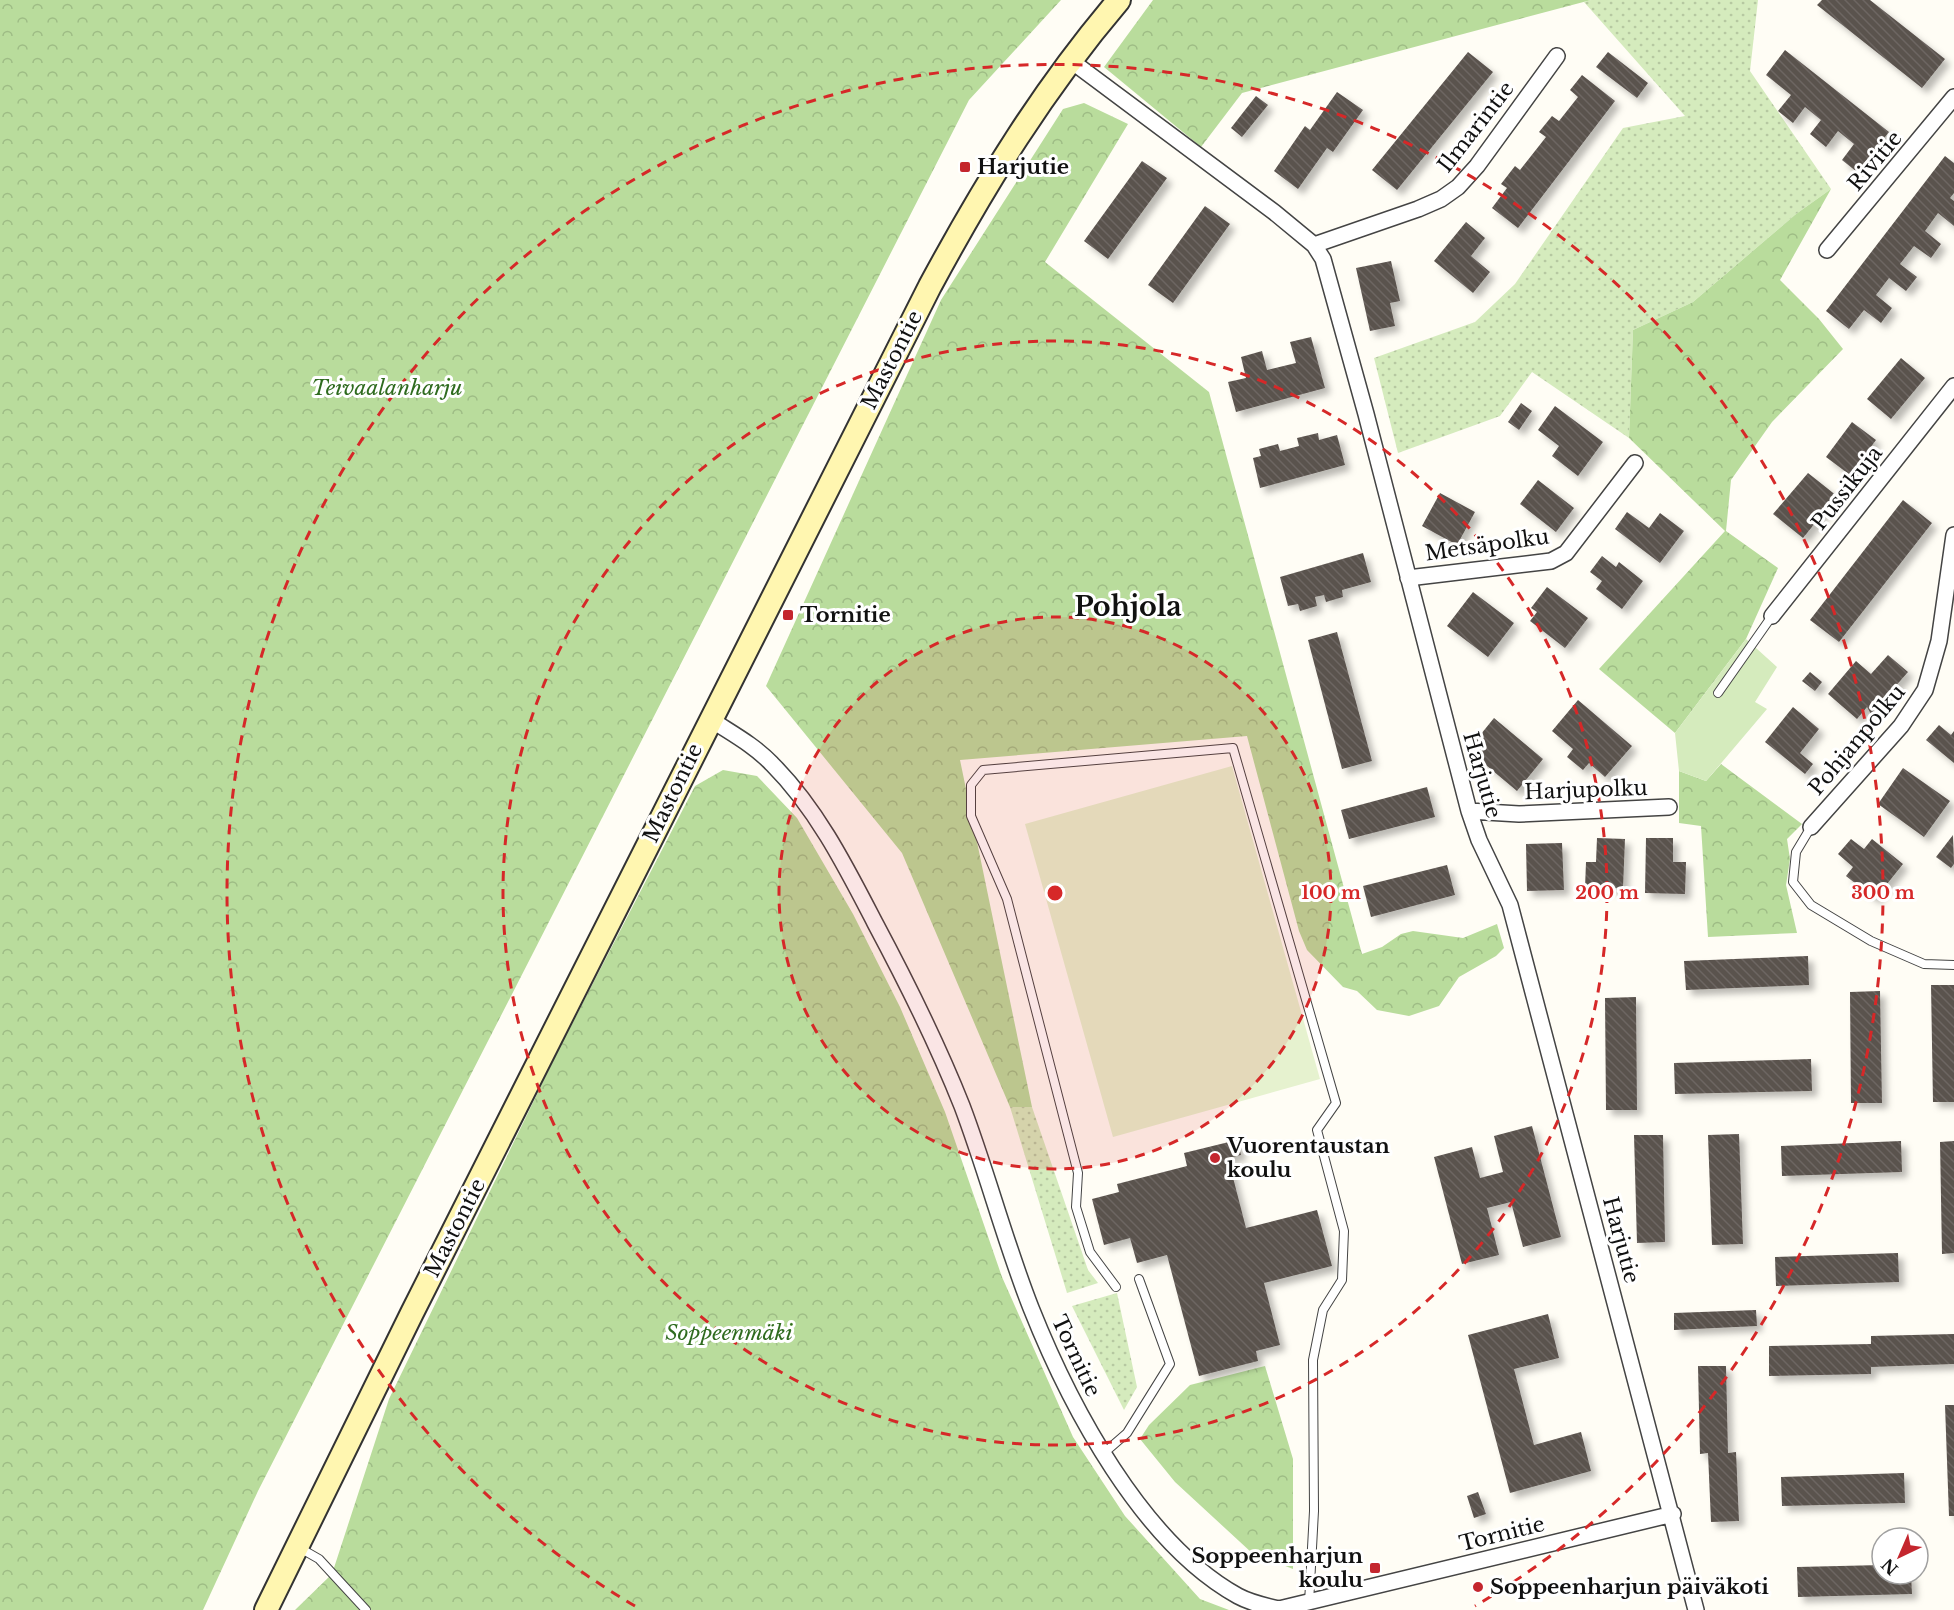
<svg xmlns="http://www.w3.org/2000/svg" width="1954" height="1610" font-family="'Libre Baskerville',serif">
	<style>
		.grass { fill: url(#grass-dots) }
		.forest { fill: url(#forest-crowns) }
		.park { fill: #d5ebbd }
		.pitch { fill: #e6f2cf }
		.building { fill: url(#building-back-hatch); filter: url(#shadow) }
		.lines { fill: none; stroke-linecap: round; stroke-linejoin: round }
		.lane-casing { stroke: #444; stroke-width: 10 }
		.street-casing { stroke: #444; stroke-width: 18 }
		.secondary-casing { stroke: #333; stroke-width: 26 }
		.lane { stroke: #fff; stroke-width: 8 }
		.street { stroke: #fff; stroke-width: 15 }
		.secondary { stroke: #fff6b0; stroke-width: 22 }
		.ring { fill: none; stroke: #d62828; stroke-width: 3; stroke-dasharray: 10 8 }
		.poi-dot { fill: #c4262e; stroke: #fff; stroke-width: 2 }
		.labels { text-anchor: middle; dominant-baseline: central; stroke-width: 6; stroke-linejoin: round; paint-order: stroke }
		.street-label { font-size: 21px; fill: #111; stroke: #fff }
		.poi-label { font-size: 21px; font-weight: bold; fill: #111; stroke: #fff; text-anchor: start }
		.park-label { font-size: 21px; font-style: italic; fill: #2f6b1f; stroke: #fff }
		.district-label { font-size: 27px; font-weight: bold; fill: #111; stroke: #fff }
		.centre { fill: #d62828; stroke: #fff; stroke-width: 3 }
		.ring-label { font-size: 18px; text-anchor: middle; font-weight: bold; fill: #d62828; stroke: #fff; stroke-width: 6; stroke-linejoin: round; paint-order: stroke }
	</style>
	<defs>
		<pattern id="grass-dots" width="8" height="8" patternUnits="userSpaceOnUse" patternTransform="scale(1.5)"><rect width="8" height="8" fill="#d5ebbd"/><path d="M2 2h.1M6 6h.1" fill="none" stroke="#b6c8a1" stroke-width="1.8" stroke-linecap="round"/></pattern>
		<pattern id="forest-crowns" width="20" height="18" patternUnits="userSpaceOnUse" patternTransform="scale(1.5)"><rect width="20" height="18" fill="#b9dc9c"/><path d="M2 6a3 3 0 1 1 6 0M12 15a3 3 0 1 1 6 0" fill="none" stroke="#9ebc85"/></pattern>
		<pattern id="building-back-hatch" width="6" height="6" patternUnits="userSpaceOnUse" patternTransform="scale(1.5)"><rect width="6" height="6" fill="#5a524d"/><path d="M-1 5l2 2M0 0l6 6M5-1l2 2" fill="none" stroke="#6d6662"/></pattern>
		<filter id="shadow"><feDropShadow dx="5.5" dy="5.5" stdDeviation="3" flood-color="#0004"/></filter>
	</defs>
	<rect width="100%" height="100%" fill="#fffdf5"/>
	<path class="grass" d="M1591,0h167l-8,71 81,118 -35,25 -103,88 -60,28 -4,108 -97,-66 -32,44 -102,37 -24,-95 101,-36 40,-38 108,-156 62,-12 -101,-114z
		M1010,1107h22l56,163 10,13 -31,10z
		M1117,1293l20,94 -13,23 -52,-104z"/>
	<path class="forest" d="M0,0h1061l-92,100 -711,1391 -55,119h-203z
		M1153,0h438l-349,93 -41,54 -97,-80z
		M1084,103l44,21 -83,138 164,130 153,562 20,-7 19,-13 12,-3 50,7 34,-14 7,24 -8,8 -37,21 -20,29 -30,10 -32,-6 -20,-19 -14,-4 -36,-37 -8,-19 -52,-195 -287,24 72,347h-22l-108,-254 -136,-167 175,-386 122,-191z
		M1831,189l-51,91 39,39 24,30 -71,73 -41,58 -5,51 52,37 -32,71 -71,94 -76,-64 126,-138 -96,-93 4,-108 60,-28 103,-88z
		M1721,764l81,60 -15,15 3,20 -4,26 11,48 -89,4 -7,-111 -22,-3v-52l27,10z
		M723,770l34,6 40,42 56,96 47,93 45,105 57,165 71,160 52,79 75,83 29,11h-934l37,-36 57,-175 171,-352 135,-261z
		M1265,1366l28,93v110l-41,-16 -77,-71 -35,-43 9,-14 41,-40z"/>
	<path class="park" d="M1746,639l31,28 -22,35 12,7 -61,72 -27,-10 -4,-38z"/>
	<path class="pitch" d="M1232,766l88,313 -207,58 -88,-313z"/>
	<path class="building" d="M1822,0h48l75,59 -23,29 -105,-83z
		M1785,50l104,82 -32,40 -15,-12 12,-16 -16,-13 -12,16 -16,-13 11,-14 -16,-13 -12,16 -15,-12 13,-16 -25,-20z
		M1468,52l25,20 -96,118 -25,-20z
		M1608,52l40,31 -11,15 -41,-31z
		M1582,75l33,26 -97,127 -26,-20 15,-20 -6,-4 14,-18 5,4 26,-33 -7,-5 13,-16 7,5 19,-24 -8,-7z
		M1337,92l26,18 -30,42 -6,-4 -29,41 -24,-18 31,-45 5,4z
		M1256,96l12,9 -26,32 -11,-9z
		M1945,156l9,7v30l-4,5 4,3v25l-16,-13 -13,18 16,13 -10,14 -17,-12 -14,18 17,13 -11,14 -17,-13 -13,17 16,13 -11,15 -17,-13 -15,19 -23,-18z
		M1142,161l25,17 -59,81 -24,-18z
		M1205,206l25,18 -57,79 -25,-18z
		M1466,222l19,16 -14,18 19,16 -17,21 -39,-32z
		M1391,261l9,40 -10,2 5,23 -25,5 -14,-63z
		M1311,337l14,51 -89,24 -8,-30 18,-4 -5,-21 21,-6 5,19 29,-7 -6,-21z
		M1901,358l24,20 -34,41 -24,-20z
		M1521,403l11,8 -13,19 -11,-8z
		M1555,406l48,36 -25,34 -26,-20 7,-10 -21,-16z
		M1852,422l24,18 -26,35 -24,-18z
		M1318,433l1,7 18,-5 8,30 -85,23 -7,-30 8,-2 -2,-7 19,-5 2,7 19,-5 -2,-8z
		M1808,473l29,23 -34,42 -30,-24z
		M1538,480l36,28 -18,24 -36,-28z
		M1440,493l35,19 -18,33 -35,-19z
		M1903,500l29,23 -93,119 -29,-22z
		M1627,512l22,16 11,-15 24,18 -24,32 -45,-34z
		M1363,553l8,29 -29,8 1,7 -17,5 -2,-7 -9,2 2,9 -17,5 -2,-7 -10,2 -8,-29z
		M1602,556l14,11 3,-5 24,19 -21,28 -26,-20 6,-8 -12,-9z
		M1547,587l41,31 -23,30 -35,-27 7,-9 -6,-4z
		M1473,592l41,31 -26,34 -41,-31z
		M1337,632l35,129 -30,8 -34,-129z
		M1888,655l20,17 -37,42 -4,-7 -10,12 -29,-25 28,-33 15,13z
		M1810,672l12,10 -7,9 -13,-10z
		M1578,700l54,46 -27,31 -16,-14 -6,7 -16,-13 6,-8 -21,-18z
		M1793,707l26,22 -19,24 13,11 -8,10 -40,-32z
		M1494,718l49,41 -26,32 -49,-41z
		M1939,725l12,10 3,-4v32l-28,-23z
		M1903,768l47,33 -26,36 -46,-33z
		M1427,787l8,30 -86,22 -8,-29z
		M1953,835l1,29 -3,4 -15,-11z
		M1597,838l28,1 -2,49h-38l1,-26h10z
		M1646,838h27v24h13l-1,32 -40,-1z
		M1851,839l13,10 8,-10 31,25 -28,35 -29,-23 7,-9 -15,-13z
		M1562,843l2,47 -37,1 -1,-47z
		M1447,865l8,30 -84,22 -8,-31z
		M1808,956l1,29 -123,5 -2,-29z
		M1931,985h23v117h-21z
		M1880,991l2,112h-31l-1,-111z
		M1636,997l1,113h-31l-1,-112z
		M1811,1059l1,32 -137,3 -1,-31z
		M1532,1126l29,111 -38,10 -12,-45 -24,6 12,47 -37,9 -28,-107 38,-10 8,31 23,-6 -9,-36z
		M1739,1134l4,110 -31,1 -4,-110z
		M1634,1135h29l2,107 -28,1z
		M1237,1140l4,15 -13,3 18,70 71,-18 15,56 -68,17 16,62 -24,6 2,10 -59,15 -32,-121 -30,8 -7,-25 -26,7 -12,-46 27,-7 -2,-8 70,-18 -3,-13z
		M1901,1141l1,31 -120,4 -1,-30z
		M1954,1141v112l-12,1 -2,-112z
		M1898,1253l1,29 -123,4 -1,-29z
		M1756,1310l1,16 -83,4v-17z
		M1548,1314l11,44 -45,11 20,76 47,-13 10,39 -81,22 -42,-158z
		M1954,1334v30l-83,3v7l-102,2v-30l102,-2v-8z
		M1698,1366h28l2,87 8,-1 3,69 -28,1 -3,-69 -8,1z
		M1945,1405h9v111h-5z
		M1904,1473l1,30 -123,3 -1,-29z
		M1478,1492l8,22 -12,4 -7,-22z
		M1882,1565v9h29l1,20 -114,3 -1,-30z"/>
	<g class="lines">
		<defs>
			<path id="lane" d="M1718,693l54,-77
				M1811,827l-15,25 -3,30 18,23 60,36 53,23 30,1
				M1116,1287l-26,-35 -14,-45 2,-34 -71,-274 -36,-83v-31l12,-15 250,-22 103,355 -19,27 27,101 -2,49 -19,30 -10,50 1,151 -5,92
				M1104,1453l23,-20 43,-69 -31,-85
				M298,1547l21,12 47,51"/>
			<path id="street" d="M1070,60l204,152 40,33 9,14 43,155 103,397 10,29 31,65 186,705
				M1314,245l104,-36 23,-10 17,-12 19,-21 80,-110
				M1827,250l127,-153
				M1408,578l143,-17 15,-8 69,-90
				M1772,616l182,-230
				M710,719c21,14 44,26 62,45 45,45 74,103 103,159 32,60 62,120 87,183 25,66 43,136 69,202 39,98 111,235 207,288 13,7 27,10 41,13l394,-95
				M1469,811l50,3 150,-7
				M1811,827l90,-101 24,-36 14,-49 15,-106"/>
			<path id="secondary" d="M266,1610l146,-297 518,-1027c55,-102 114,-198 189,-286"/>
		</defs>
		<use href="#lane" class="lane-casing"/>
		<use href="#street" class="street-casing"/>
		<use href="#secondary" class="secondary-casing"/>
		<use href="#lane" class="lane"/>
		<use href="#street" class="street"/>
		<use href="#secondary" class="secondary"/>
	</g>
	<circle cx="1055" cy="893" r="276" fill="#d62828" fill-opacity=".12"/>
	<g class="ring">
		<circle cx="1055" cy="893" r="276"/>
		<circle cx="1055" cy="893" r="552"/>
		<path d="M635 1606A828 828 0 1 1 1475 1606"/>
	</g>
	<g class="poi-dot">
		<rect x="959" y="161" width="12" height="12" rx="3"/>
		<rect x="782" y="609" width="12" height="12" rx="3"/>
		<circle cx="1215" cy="1158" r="6"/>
		<rect x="1369" y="1562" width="12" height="12" rx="3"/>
		<circle cx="1478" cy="1587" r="6"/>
	</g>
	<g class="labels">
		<g class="street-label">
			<text transform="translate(1476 127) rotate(-52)">Ilmarintie</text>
			<text transform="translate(1875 161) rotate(-50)">Rivitie</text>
			<text transform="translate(892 360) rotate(-63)">Mastontie</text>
			<text transform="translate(1847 488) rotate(-52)">Pussikuja</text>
			<text transform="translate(1487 545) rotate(-8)">Metsäpolku</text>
			<text transform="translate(1857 740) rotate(-50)">Pohjanpolku</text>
			<text transform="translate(1482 775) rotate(74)">Harjutie</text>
			<text transform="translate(1586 790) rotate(-2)">Harjupolku</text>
			<text transform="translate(673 793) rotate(-64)">Mastontie</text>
			<text transform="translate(455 1228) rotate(-63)">Mastontie</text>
			<text transform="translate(1621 1240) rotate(75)">Harjutie</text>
			<text transform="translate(1076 1356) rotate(65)">Tornitie</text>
			<text transform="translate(1502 1534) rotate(-14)">Tornitie</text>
		</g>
		<g class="poi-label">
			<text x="977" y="167">Harjutie</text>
			<text x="800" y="615">Tornitie</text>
			<text x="1227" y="1146">Vuorentaustan<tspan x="1227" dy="24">koulu</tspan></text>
			<text x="1363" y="1556" text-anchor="end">Soppeenharjun<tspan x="1363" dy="24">koulu</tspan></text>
			<text x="1490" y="1587">Soppeenharjun päiväkoti</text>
		</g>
		<g class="park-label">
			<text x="387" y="388">Teivaalanharju</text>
			<text x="729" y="1333">Soppeenmäki</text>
		</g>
		<g class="district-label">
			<text x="1128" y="606">Pohjola</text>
		</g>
	</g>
	<circle cx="1055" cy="893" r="9" class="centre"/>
	<g class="ring-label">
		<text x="1331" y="899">100 m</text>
		<text x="1607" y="899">200 m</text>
		<text x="1883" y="899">300 m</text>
	</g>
	<g transform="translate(1900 1556) rotate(224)"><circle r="28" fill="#ffffff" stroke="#a0a0a0" stroke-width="1.5"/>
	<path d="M0-4.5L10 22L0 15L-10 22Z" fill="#c4262e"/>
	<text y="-9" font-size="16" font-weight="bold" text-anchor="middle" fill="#111111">N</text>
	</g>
</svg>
